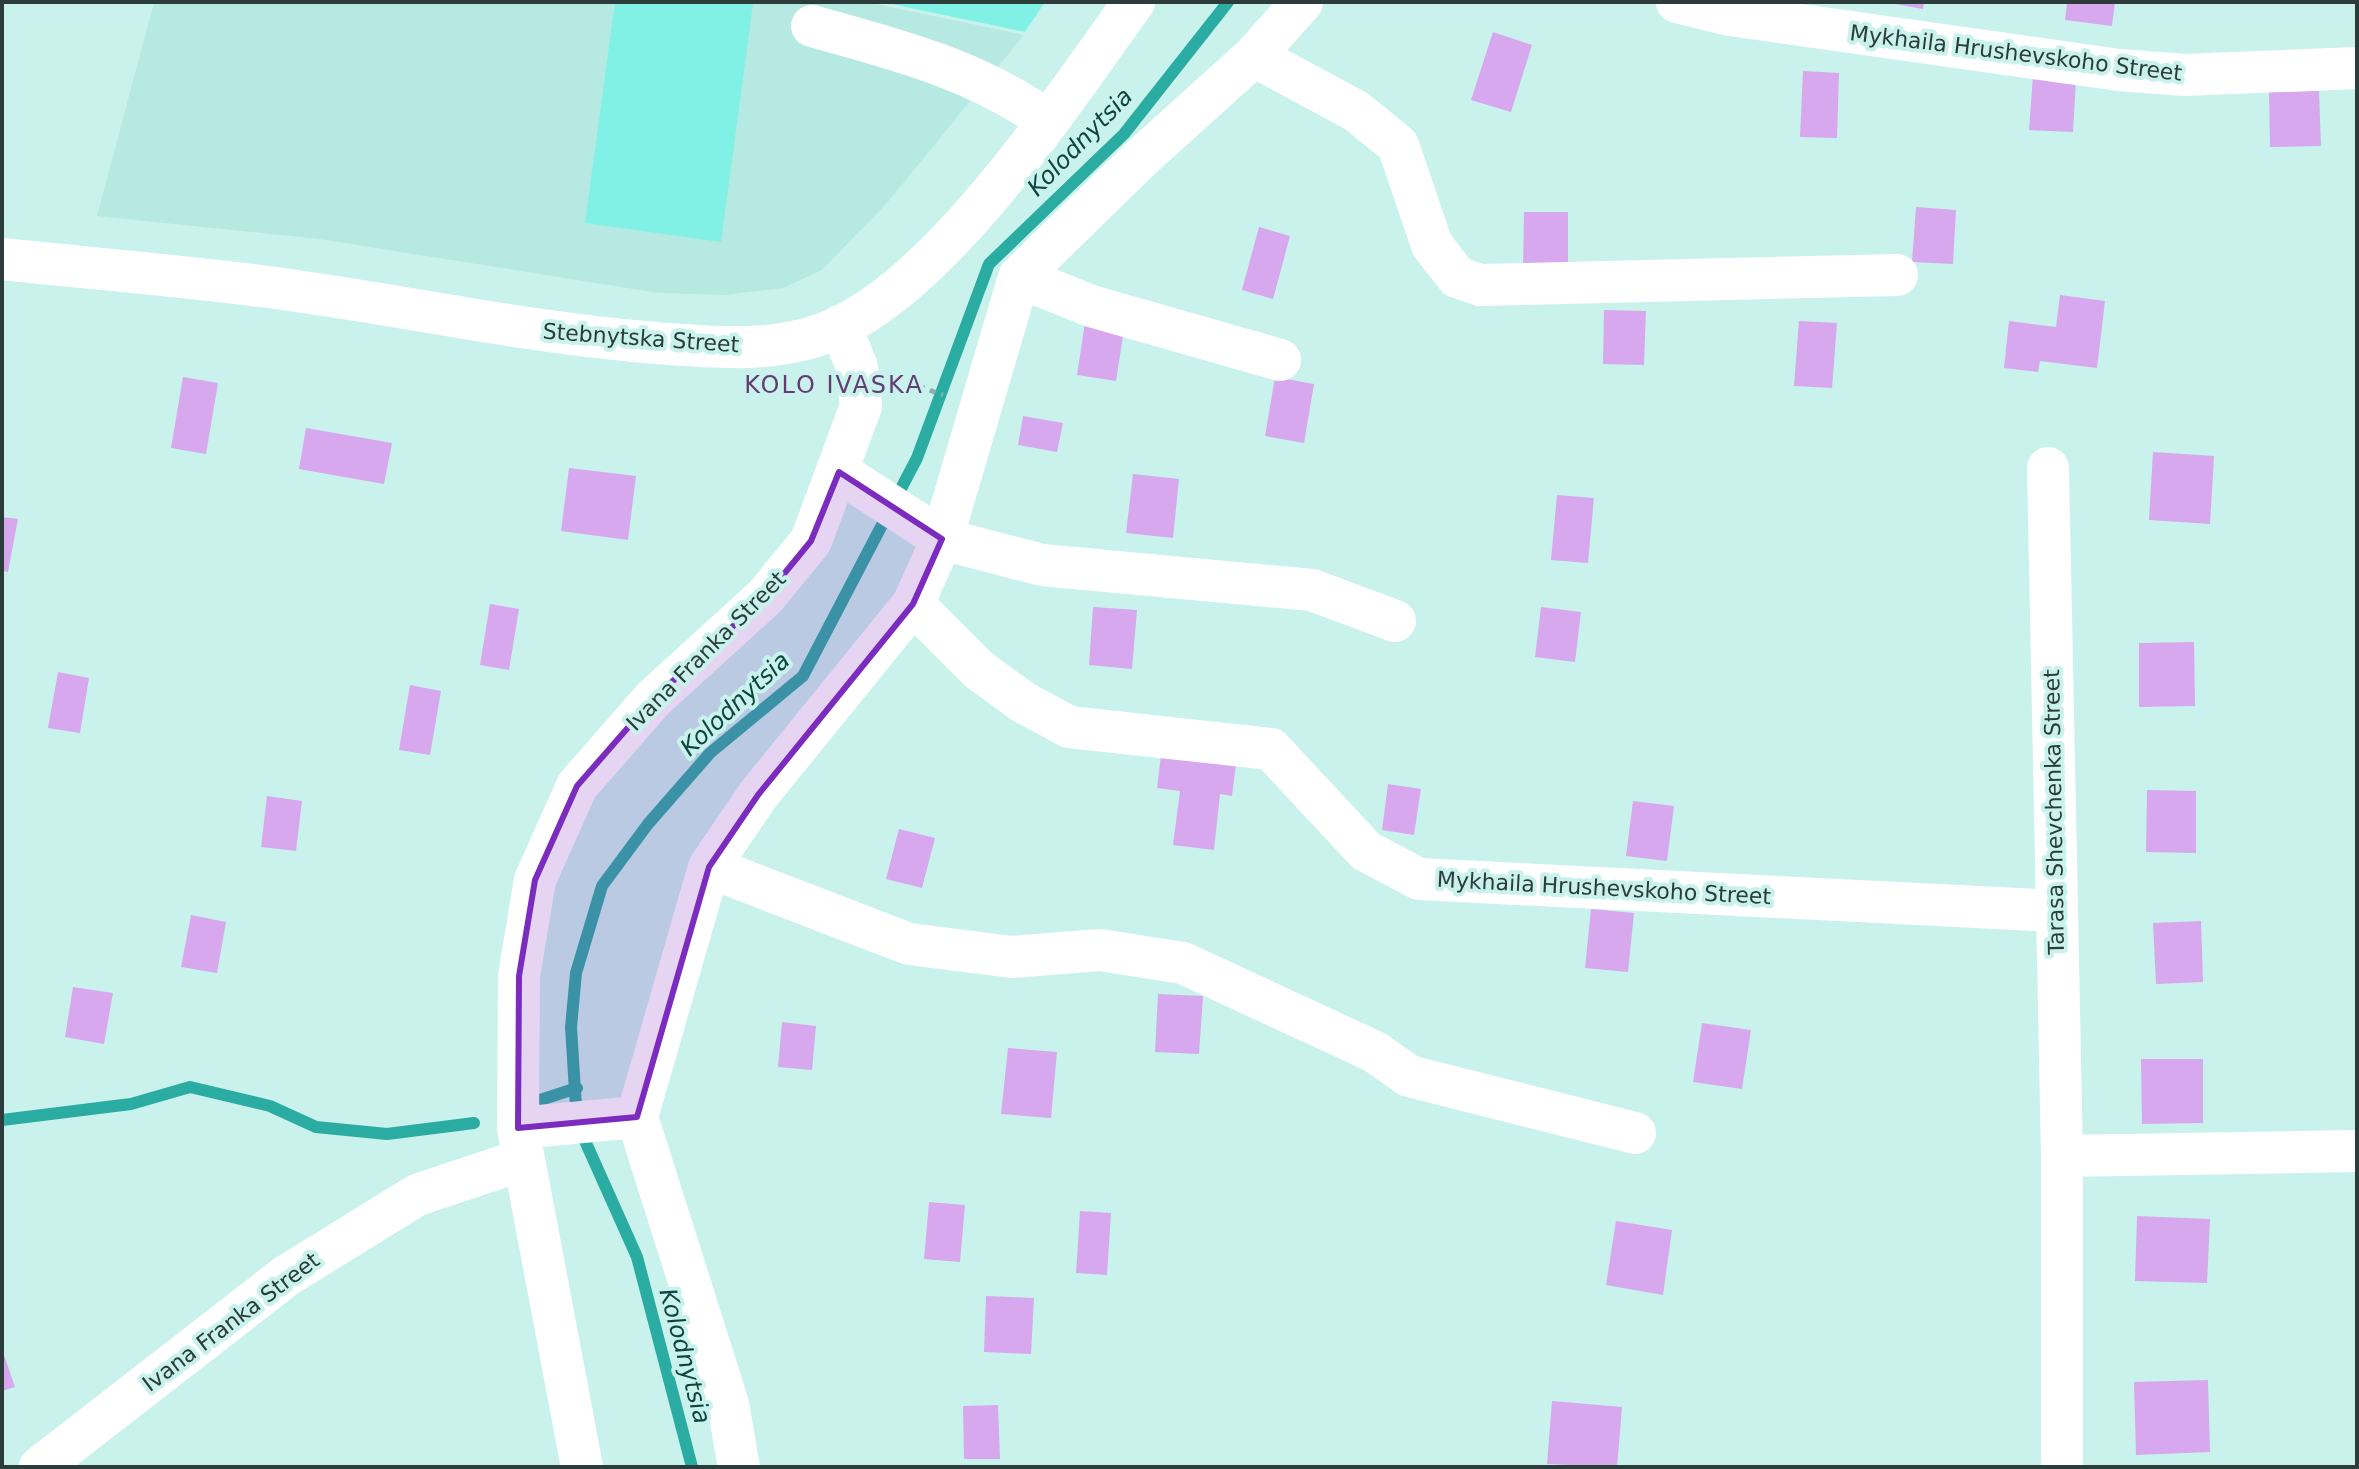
<svg xmlns="http://www.w3.org/2000/svg" width="2359" height="1469" font-family="'DejaVu Sans',sans-serif">
	<style>
		.built { fill: #b6e9e2 }
		.green { fill: #82f1e5 }
		.lines { fill: none; stroke-linecap: round; stroke-linejoin: round }
		.stream { stroke: #2baca2; stroke-width: 12 }
		.building { fill: #d7a8ee }
		.path { stroke: #8dada9; stroke-width: 5; stroke-dasharray: 6 6; stroke-linecap: butt }
		.minor { stroke: #fff; stroke-width: 42 }
		.marked { fill: #7b2cbf; fill-opacity: 0.2; stroke: #7b2cbf; stroke-width: 6; stroke-linejoin: round }
		.labels { text-anchor: middle; dominant-baseline: central; stroke-width: 8; stroke-linejoin: round; paint-order: stroke }
		.street-label { font-size: 22px; fill: #2b3c3a; stroke: #c9f2ec }
		.water-label { font-size: 24px; font-style: italic; fill: #0d443f; stroke: #c9f2ec }
		.neighbourhood-label { font-size: 24px; letter-spacing: 2px; fill: #623c74; stroke: #c9f2ec }
	</style>
	<rect width="100%" height="100%" fill="#c9f2ec"/>
	<path class="built" d="M154,2h713l157,33 -137,168 -65,67 -39,18 -59,7 -65,-2 -340,-54 -222,-23z"/>
	<path class="green" d="M615,2l138,2 -32,238 -136,-19z
		M882,2h163l-20,30z"/>
	<g class="lines">
		<path class="stream" d="M537,1101l40,-13
			M2,1120l129,-16 59,-17 80,19 46,21 71,7 87,-11
			M692,1467l-55,-210 -60,-134 -6,-96 5,-54 26,-87 46,-62 62,-71 93,-77 114,-218 72,-194 135,-130 104,-132"/>
	</g>
	<path class="building" d="M1884,2h40l-1,7z
		M2067,2h48l-3,24 -47,-6z
		M1493,32l39,13 -21,67 -40,-12z
		M1803,71l36,2 -2,65 -37,-1z
		M2033,76l43,3 -3,53 -44,-2z
		M2319,91l2,55 -51,1 -1,-55z
		M1916,207l40,3 -3,54 -41,-2z
		M1524,212h44v59l-45,-1z
		M1259,227l31,9 -17,63 -31,-9z
		M2060,295l45,6 -8,67 -57,-7 -2,11 -34,-4 5,-47 47,6z
		M1604,310l42,1 -2,54 -41,-1z
		M1086,316l39,7 -9,58 -39,-6z
		M1799,321l38,2 -5,65 -38,-2z
		M183,377l35,6 -12,71 -35,-6z
		M1275,377l39,7 -10,59 -39,-7z
		M1023,416l40,7 -6,29 -39,-7z
		M306,428l86,15 -8,41 -85,-15z
		M2153,452l61,4 -4,68 -61,-4z
		M569,468l67,8 -8,64 -67,-9z
		M1133,474l46,5 -6,59 -47,-5z
		M1557,495l37,3 -6,65 -37,-3z
		M2,517l16,2 -10,53 -6,-1z
		M490,604l29,5 -10,61 -29,-5z
		M1093,607l44,3 -5,59 -43,-4z
		M1541,607l40,5 -6,50 -40,-5z
		M2194,642l1,64 -56,1v-64z
		M58,672l31,6 -9,55 -32,-5z
		M410,685l31,6 -11,64 -31,-5z
		M1162,747l75,9 -5,40 -12,-2 -6,56 -41,-5 7,-54 -23,-3z
		M1388,784l33,5 -7,46 -32,-5z
		M2147,790l49,1v62l-50,-1z
		M267,796l35,5 -6,50 -35,-4z
		M1633,801l41,5 -7,55 -41,-5z
		M899,829l36,9 -13,50 -36,-9z
		M1591,909l43,4 -6,59 -43,-4z
		M191,915l35,7 -9,51 -36,-6z
		M2201,921l2,61 -47,2 -3,-61z
		M73,987l40,6 -9,51 -39,-7z
		M1158,994l45,2 -4,58 -44,-2z
		M782,1022l34,4 -4,44 -34,-3z
		M1702,1023l49,7 -9,59 -49,-7z
		M1008,1048l49,4 -6,66 -50,-4z
		M2141,1059h62v64l-61,1z
		M929,1202l36,3 -5,57 -36,-3z
		M1080,1211l31,2 -4,62 -31,-2z
		M2137,1216l73,3 -3,64 -72,-2z
		M1616,1221l56,9 -9,65 -57,-10z
		M986,1296l48,2 -3,56 -47,-2z
		M2,1349l13,38 -13,4z
		M2208,1380l2,72 -74,3 -2,-73z
		M1552,1401l70,6 -5,60 -70,-3z
		M998,1405l2,54h-36l-1,-53z"/>
	<g class="lines">
		<path class="path" d="M896,378l47,17"/>
		<path class="minor" d="M1677,2l53,13 389,55 65,5 173,-7
			M812,26c84,23 165,44 236,95
			M1254,56l102,55 42,34 34,100 25,32 23,8 417,-10
			M2,259c86,9 172,16 258,27 128,16 255,45 384,56 66,5 136,14 197,-16 108,-52 223,-227 293,-324
			M1019,277l72,29 189,54
			M2048,468l14,688v311
			M839,472l103,67 100,26 270,25 83,31
			M913,604l66,66 44,32 46,25 202,22 95,102 53,28 637,32
			M709,867l200,77 103,13 88,-7 83,13 192,89 34,24 226,57
			M637,1117l72,-250 49,-72 155,-191 29,-65 77,-262 121,-118 114,-103 48,-54
			M518,1128l119,-11 91,287 11,63
			M2062,1156l295,-5
			M40,1467l246,-191 131,-81 105,-35
			M582,1467l-64,-339 1,-152 16,-96 42,-94 76,-87 112,-102 46,-56 50,-135 -4,-39 -17,-41"/>
	</g>
	<path class="marked" d="M839,472l103,67 -29,65 -155,191 -49,72 -72,250 -119,11 1,-152 16,-96 42,-94 76,-87 112,-102 46,-56z"/>
	<g class="labels">
		<g class="street-label">
			<text transform="translate(2016 53) rotate(7)">Mykhaila Hrushevskoho Street</text>
			<text transform="translate(641 338) rotate(4)">Stebnytska Street</text>
			<text transform="translate(706 651) rotate(-45)">Ivana Franka Street</text>
			<text transform="translate(2054 812) rotate(-91)">Tarasa Shevchenka Street</text>
			<text transform="translate(1604 888) rotate(3)">Mykhaila Hrushevskoho Street</text>
			<text transform="translate(231 1322) rotate(-37)">Ivana Franka Street</text>
		</g>
		<g class="water-label">
			<text transform="translate(1080 142) rotate(-46)">Kolodnytsia</text>
			<text transform="translate(735 704) rotate(-43)">Kolodnytsia</text>
			<text transform="translate(685 1356) rotate(75)">Kolodnytsia</text>
		</g>
		<g class="neighbourhood-label">
			<text x="834" y="385">KOLO IVASKA</text>
		</g>
	</g>
	<rect width="2359" height="1469" fill="none" stroke="#2b3c3a" stroke-width="8"/>
</svg>
